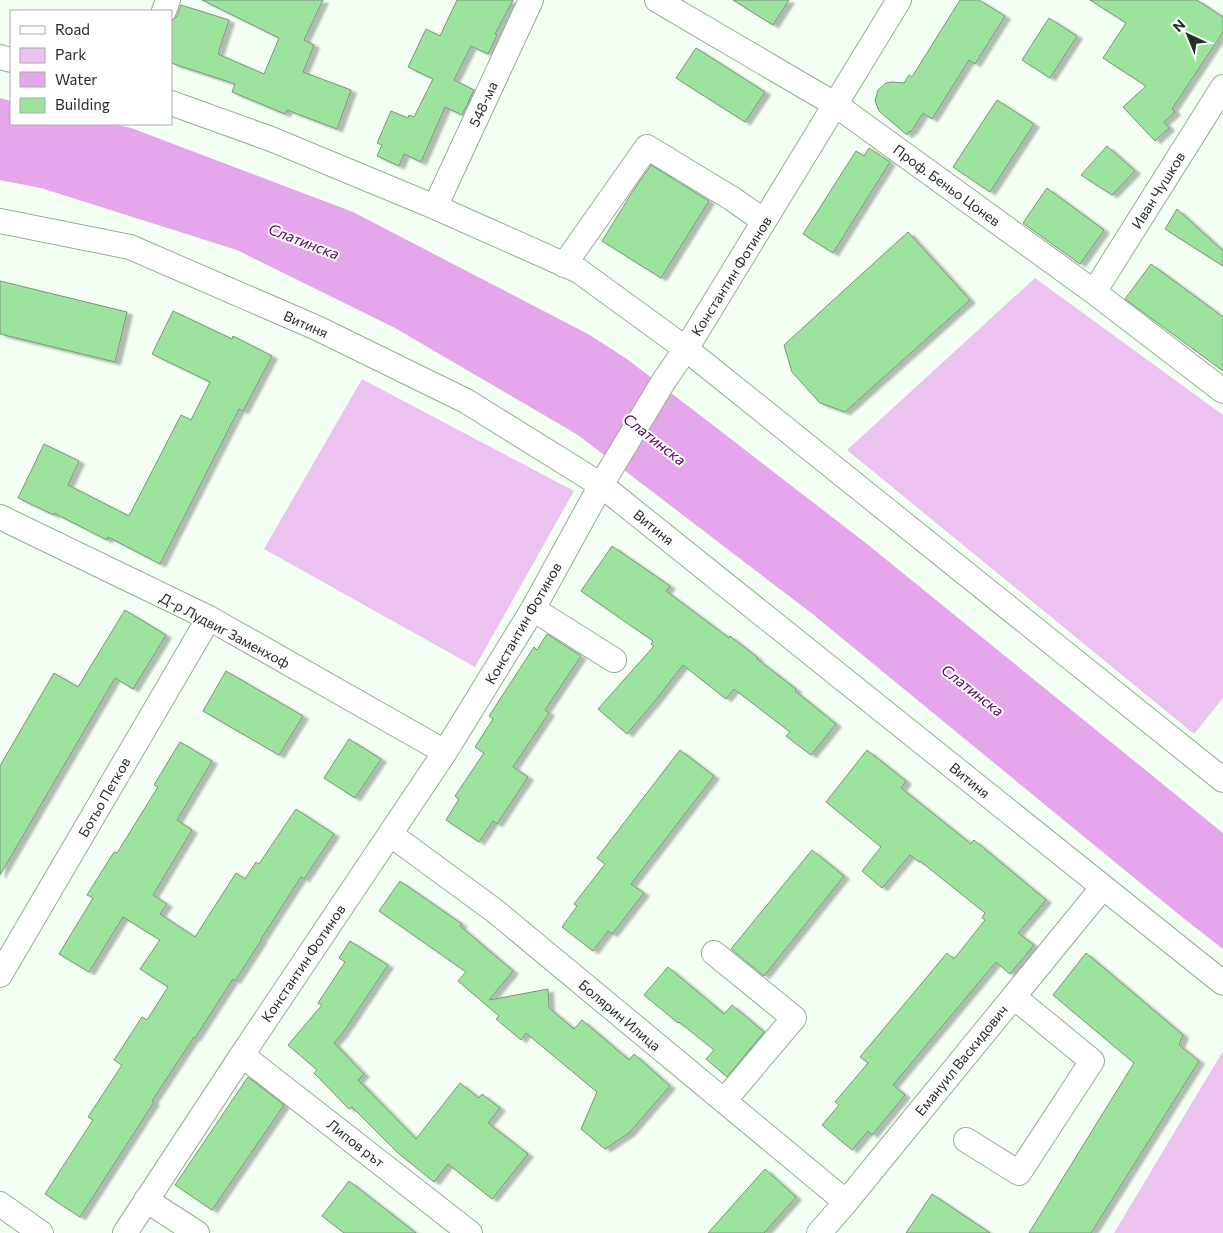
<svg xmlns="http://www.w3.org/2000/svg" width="1223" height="1233" font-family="Commissioner,sans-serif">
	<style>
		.green { fill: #ecc3f0 }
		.water { fill: #e6a6ec }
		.building { fill: #9ce49e; stroke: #7b957b; filter: url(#shadow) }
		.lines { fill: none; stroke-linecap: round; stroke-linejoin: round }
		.minor-casing { stroke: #94b094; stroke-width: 26 }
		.minor { stroke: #fff; stroke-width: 24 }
		.labels { text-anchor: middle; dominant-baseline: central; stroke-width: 4; stroke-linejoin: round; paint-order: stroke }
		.street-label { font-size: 14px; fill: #253025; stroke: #fff }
		.water-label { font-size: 15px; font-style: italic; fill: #56035e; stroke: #fff }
	</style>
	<defs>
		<filter id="shadow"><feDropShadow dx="5.5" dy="3" stdDeviation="1" flood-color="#0004"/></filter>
	</defs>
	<rect width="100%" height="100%" fill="#f3fff3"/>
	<path class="green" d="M1035,278l188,137v283l-29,36 -347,-284z
		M362,379l212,112 -99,176 -211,-118z
		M1223,1051v182h-109z"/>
	<path class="water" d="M0,98l11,3v23h101l19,4 222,84 235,122 39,25 240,185 356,289v116l-41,-32 -372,-305 -232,-177 -183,-107 -158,-78 -196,-62 -41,-8z"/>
	<path class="building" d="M202,0h121l-19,40 10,5 -11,27 48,18 -14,39 -50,-19 -2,4 -53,-22 3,-8 -64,-21v-41l6,-6 4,-11 48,15 -11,34 46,20 15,-36z
		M457,0h56l-18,34 2,1 -9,19 -17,-8 -17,34 20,10 -12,25 -17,-8 -24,55 -17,-8 -5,12 -22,-10 5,-11 -5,-2 14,-32 17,7 1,-3 5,2 19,-38 -25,-12 18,-38 14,7z
		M733,0h56l-16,25z
		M960,0h19l26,16 -30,48 -6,-4 -37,59 -9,-6 -12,19 -2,-1 -2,4 -28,-24 -4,-10 3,-11 8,-7 6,-1 12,1 5,-8 3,2z
		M1090,0h107l26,17v15l-51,77 3,3 -11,10 5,6 -14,13 -32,-34 23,-21 -43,-28 23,-35z
		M1049,18l28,18 -27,42 -28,-18z
		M696,48l69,44 -20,30 -69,-44z
		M997,100l37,24 -44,68 -37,-25z
		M1107,146l28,25 -23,24 -31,-20z
		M869,148l21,14 -57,91 -30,-19 53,-83 8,5z
		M651,165l58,36 -48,77 -59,-37 29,-47z
		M1047,188l57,42 -24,34 -57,-41z
		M1177,209l46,42v15l-58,-37z
		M908,232l62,68 -125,112 -25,-9 -28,-31 -8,-27z
		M1151,264l72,53v54l-98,-72z
		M0,281l127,31 -12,50 -115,-28z
		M173,311l59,28 1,-3 39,20 -29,55 -4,-2 -79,155 -52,-27 -1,3 -53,-27v2l-36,-17 26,-54 35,17 -11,24 61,31 52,-101 10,5 19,-38 -58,-28z
		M612,546l58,40 -4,5 63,47 1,-2 28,22 -1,1 39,30 -1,2 41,33 -25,31 -25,-19 4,-4 -56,-43 -8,10 -43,-34 -28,36 -28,33 -29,-25 56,-63 -3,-2 2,-3 -72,-50z
		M125,610l41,25 -33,54 -18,-11 -115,197v-109l54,-93 24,14z
		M547,634l34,22 -36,54 4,3 -36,54 15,10 -31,47 -4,-3 -14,21 -33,-22 13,-21 -4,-3 29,-43 -9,-6 18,-28 -4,-3 45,-69 3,3z
		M226,671l77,45 -24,39 -76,-44z
		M349,739l32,20 -26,39 -31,-20z
		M180,742l32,19 -35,59 15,10 -39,65 14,9 -7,10 35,23 41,-64 9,6 11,-17 3,2 37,-55 38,25 -30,45 -3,-2 -40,62h1l-27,42 -2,-2 -38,59 -1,-1 -42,64 2,1 -74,115 -35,-23 48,-74 -5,-3 34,-52 -8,-5 28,-43 5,3 21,-33 -28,-18 20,-29 -37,-23 -34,55 -30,-18 34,-56 -6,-3 27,-43 3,1 41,-66 -4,-2z
		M680,750l34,26 -83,108 13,9 -32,41 -4,-3 -15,20 -31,-24 15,-21 -3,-2 31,-40 -8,-6z
		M867,750l39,31 -5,7 70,56 3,-4 72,60 -28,33 16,12 -24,29 -14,-12 -103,123 12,10 -33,40 -4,-4 -16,19 -30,-25 17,-20 -4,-3 33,-39 -8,-6 87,-104 7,6 31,-39 -3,-2 3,-5 -65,-52 -1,1 -9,-7 -28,33 -20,-17 19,-24 -55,-45z
		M812,850l32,26 -80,100 -33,-27z
		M400,881l62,43 -2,2 53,45 -24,29 59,-11 1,19 25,21 8,-9 47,40 5,-6 36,32 -41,47 -24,16 -24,-20 16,-37 -71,-59 -5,7 -25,-21 3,-3 -41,-35 8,-9 -87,-61z
		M350,941l38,24 -46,69 -8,9 30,31 -6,6 58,59 44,-56 19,15 3,-4 18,14 -12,15 40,31 -36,45 -44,-35 -14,18 -36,-29 -46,-46 -3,2 -35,-36 3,-3 -29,-25 34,-40 -4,-2 27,-41 -6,-4z
		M1086,953l97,82 -4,10 20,16 -108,172h-62l105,-170 -81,-68z
		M668,967l56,47 8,-9 32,27 -37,45 -21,-18 8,-9 -35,-28 -1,1 -34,-28z
		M248,1077l36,28 -72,105 -37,-25z
		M765,1169l31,28 -32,36h-56z
		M349,1181l67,52h-72l-22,-17z
		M932,1194l58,39h-84z"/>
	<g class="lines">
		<defs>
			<path id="minor" d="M657,0l179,105 258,187 129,99
				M164,11l4,-11
				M0,57l11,3
				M171,103l100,36 164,68 144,64 107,78 537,431
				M435,207l96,-207
				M0,221l130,26 187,81 149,73 135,84 622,498
				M564,265l83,-118 84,51 33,23
				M1094,292l129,-205
				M0,517l209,101 236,134
				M533,609l81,51
				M390,834l105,77 351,291
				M714,953l80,65 -70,83
				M0,975l209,-357
				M242,1055l228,178
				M966,1140l53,33 73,-112 -78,-64
				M146,1200l51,33
				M0,1204l41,29
				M125,1233l117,-178 203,-303 88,-143 68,-124 64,-106 21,-30 213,-349
				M819,1233l27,-31 257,-315"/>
		</defs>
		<use href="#minor" class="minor-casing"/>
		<use href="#minor" class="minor"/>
	</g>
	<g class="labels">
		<g class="street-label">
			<text transform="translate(483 104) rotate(-65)">548-ма</text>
			<text transform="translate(947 185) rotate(36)">Проф. Беньо Цонев</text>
			<text transform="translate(1158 190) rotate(-58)">Иван Чушков</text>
			<text transform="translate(731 276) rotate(-58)">Константин Фотинов</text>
			<text transform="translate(306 324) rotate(24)">Витиня</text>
			<text transform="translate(654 527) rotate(39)">Витиня</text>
			<text transform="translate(523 623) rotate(-60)">Константин Фотинов</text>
			<text transform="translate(225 630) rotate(28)">Д-р Лудвиг Заменхоф</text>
			<text transform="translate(970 780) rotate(39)">Витиня</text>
			<text transform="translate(104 797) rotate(-60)">Ботьо Петков</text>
			<text transform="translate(303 963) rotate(-56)">Константин Фотинов</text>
			<text transform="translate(620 1015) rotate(40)">Болярин Илица</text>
			<text transform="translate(961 1060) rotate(-51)">Емануил Васкидович</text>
			<text transform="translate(356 1143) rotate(38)">Липов рът</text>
		</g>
		<g class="water-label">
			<text transform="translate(304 241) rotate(21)">Слатинска</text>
			<text transform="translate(655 439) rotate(38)">Слатинска</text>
			<text transform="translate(973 690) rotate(38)">Слатинска</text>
		</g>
	</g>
	<rect x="10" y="10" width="162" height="115" fill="#ffffff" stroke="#a8aca8"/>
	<rect x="20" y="26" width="25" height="8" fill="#ffffff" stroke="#a8aca8"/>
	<text x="55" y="35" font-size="15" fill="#253025">Road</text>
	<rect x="20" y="48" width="25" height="15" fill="#ecc3f0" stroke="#a8aca8"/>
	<text x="55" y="60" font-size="15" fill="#253025">Park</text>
	<rect x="20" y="72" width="25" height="15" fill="#e6a6ec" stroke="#a8aca8"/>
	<text x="55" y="85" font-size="15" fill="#253025">Water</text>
	<rect x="20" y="98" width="25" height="15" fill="#9ce49e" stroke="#a8aca8"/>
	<text x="55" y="110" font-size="15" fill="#253025">Building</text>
	<g transform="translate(1188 35) rotate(316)" stroke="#ffffff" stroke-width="4" paint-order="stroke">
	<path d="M0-4L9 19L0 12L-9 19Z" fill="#253025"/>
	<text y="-8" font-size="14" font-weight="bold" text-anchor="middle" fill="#253025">N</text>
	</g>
</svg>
